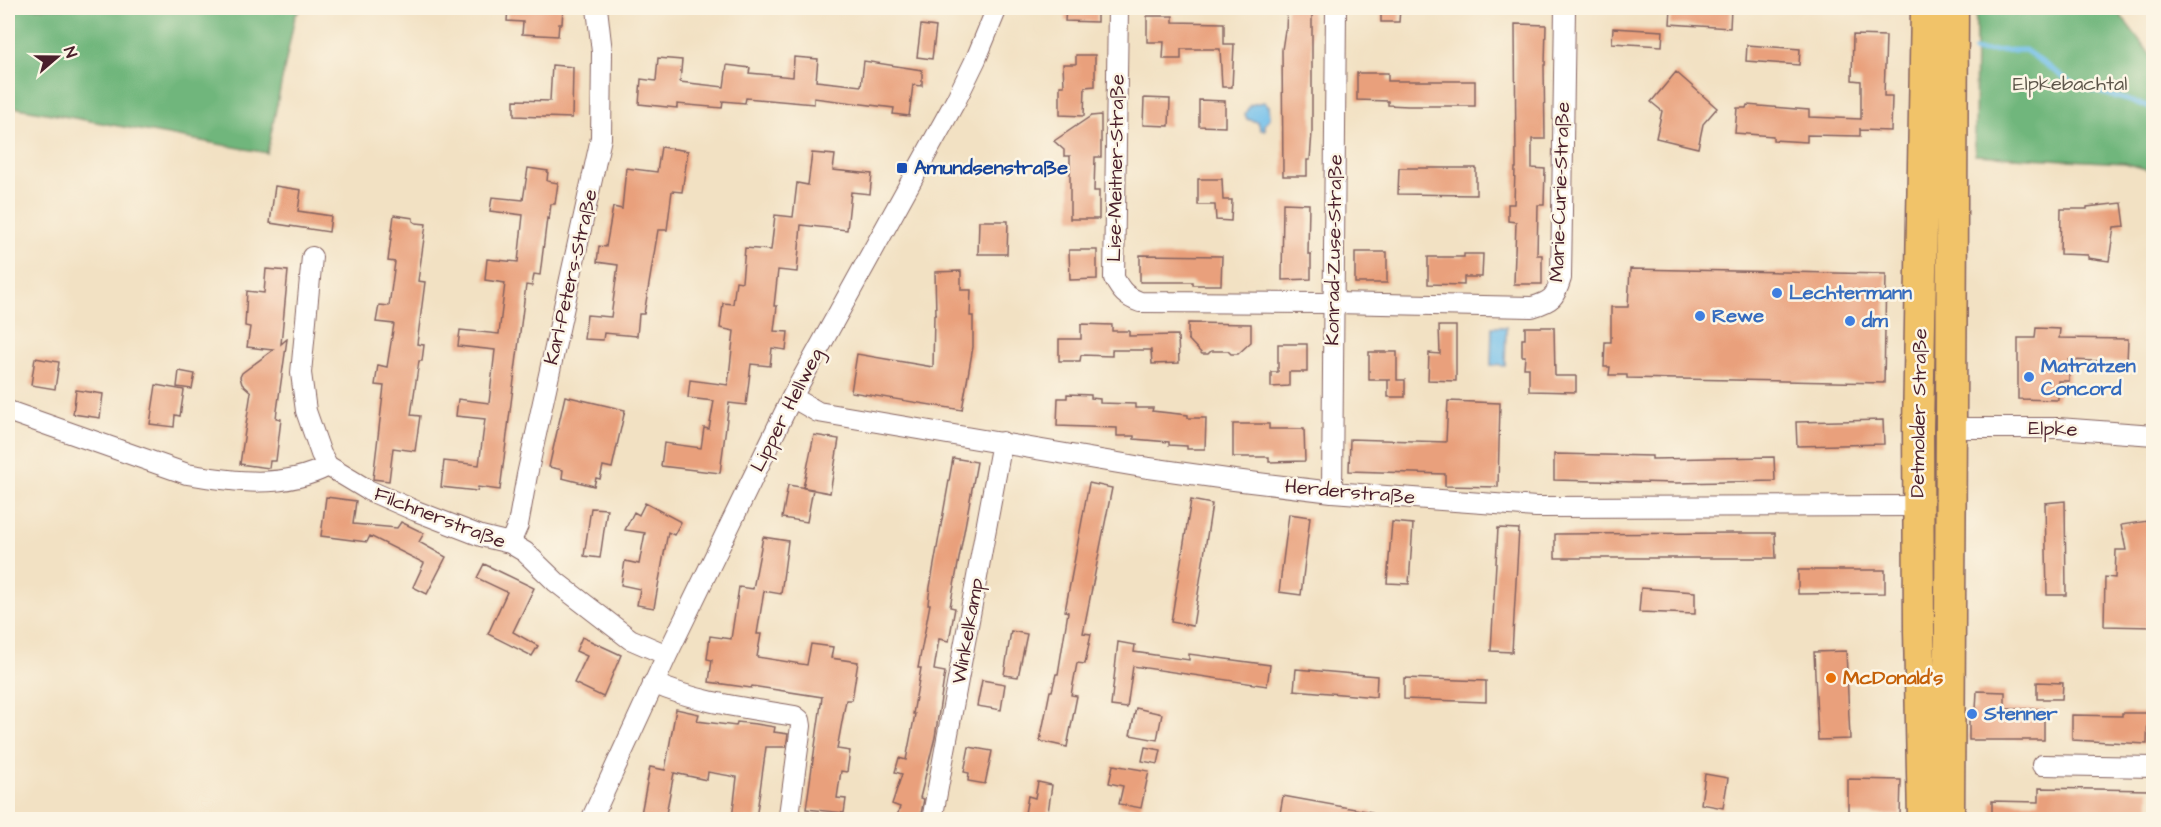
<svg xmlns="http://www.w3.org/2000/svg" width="2161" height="827" font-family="'Architects Daughter',sans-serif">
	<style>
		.forest { fill: #6fb67b; stroke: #5c6a53; stroke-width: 1.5 }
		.water { fill: #71bfeb; stroke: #5e6f8b; stroke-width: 1.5 }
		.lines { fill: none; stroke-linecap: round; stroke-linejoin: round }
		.stream { stroke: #71bfeb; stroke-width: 5 }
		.building { fill: #e9a07b }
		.street-casing { stroke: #856360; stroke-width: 22 }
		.primary-casing { stroke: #856360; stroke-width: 33 }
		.street { stroke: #fff; stroke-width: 20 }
		.primary { stroke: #f1c369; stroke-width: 30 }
		.transit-dot { fill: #1a4fb4; stroke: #fcf5e5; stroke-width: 2 }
		.shop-dot { fill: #3f7fe0; stroke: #fcf5e5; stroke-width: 2 }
		.food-dot { fill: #e8710a; stroke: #fcf5e5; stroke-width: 2 }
		.labels { text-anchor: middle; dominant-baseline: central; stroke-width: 5; stroke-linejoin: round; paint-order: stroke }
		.park-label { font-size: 20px; fill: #5d564a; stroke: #fcf5e5 }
		.transit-label { font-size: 20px; font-weight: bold; fill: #164399; stroke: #fcf5e5; text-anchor: start }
		.street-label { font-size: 20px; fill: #4a1f2b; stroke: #fcf5e5 }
		.shop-label { font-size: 20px; font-weight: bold; fill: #366cbe; stroke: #fcf5e5; text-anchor: start }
		.food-label { font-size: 20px; font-weight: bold; fill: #c56008; stroke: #fcf5e5; text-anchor: start }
	</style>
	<rect width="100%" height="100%" fill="#fcf5e5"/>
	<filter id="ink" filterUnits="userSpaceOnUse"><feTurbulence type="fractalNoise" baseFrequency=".0167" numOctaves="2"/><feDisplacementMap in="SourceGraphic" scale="12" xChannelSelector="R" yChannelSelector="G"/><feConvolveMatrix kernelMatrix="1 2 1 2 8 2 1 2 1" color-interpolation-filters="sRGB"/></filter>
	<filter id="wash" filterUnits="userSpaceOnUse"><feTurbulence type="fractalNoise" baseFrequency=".008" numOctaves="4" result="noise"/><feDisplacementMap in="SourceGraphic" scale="24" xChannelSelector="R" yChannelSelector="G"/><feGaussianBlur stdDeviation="1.35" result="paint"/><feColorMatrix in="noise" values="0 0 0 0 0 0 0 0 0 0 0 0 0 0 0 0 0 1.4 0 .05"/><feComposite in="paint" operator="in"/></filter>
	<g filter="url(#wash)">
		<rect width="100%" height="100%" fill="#f2e1c3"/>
		<path class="forest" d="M8,8h294l-7,8 -28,137 -259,-47z
			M1976,8h139l38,50v113l-28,-8 -150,-8z"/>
		<path class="water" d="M1264,102l5,4 1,12 -5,6v6h-4l-3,-8 -11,-3 -2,-5 5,-9z
			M1492,327h14l-1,39 -14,-1z"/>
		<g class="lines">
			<path class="stream" d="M1974,51l51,-1 48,34 81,24"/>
		</g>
		<g id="blocks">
			<path class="building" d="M508,8h55l-1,16h-3l-1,12 -36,-2 1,-12 -16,-1z
				M1066,8h31v14l-32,-1z
				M1287,8h25v124l-2,28h-3v16h-24l-1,-126 3,-20h1z
				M1381,8h19l-1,14h-18z
				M1671,8h60l-1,20 -60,-4z
				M1147,16h26v6l51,1v21h10l-2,43h-10l-2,-38h-39v10h-18l1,-17h-17z
				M1515,24l31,1 -1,40h-1l1,74h-13v29l13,1 -1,36h-6l-1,50h5v29h-28l2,-62 -8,-1v-17h6l1,-36h1z
				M921,25l15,2 -4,32 -15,-2z
				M1613,28l50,3 -1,15 -50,-3z
				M1853,35l33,1 -2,60h8l-1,35 -31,-1v-2v8l-53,-1v7l-34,-2v-4l-38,-3 2,-25h9l1,-3 62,5v7l52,2v-38l-9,-1z
				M1747,45l53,4 -1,16 -53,-4z
				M1076,55h19v31l-10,1 -1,29 -24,-1v-29h4l-1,-22h13z
				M794,57l24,2 -2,22 45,5 3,-25 58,9v16l-9,-1 -4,31 -16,-2 1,-6 -80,-10v6l-68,-6 -1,5 -22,-2 -1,7 -45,-4v4l-38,-4 2,-25 15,2 2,-23 24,2 -2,22 44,5 3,-22 23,3 -1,5 44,4z
				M552,65l21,2 -1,51 -58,-2v-16l36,1z
				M1676,72l41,36 -14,16 -5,24 -42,-10 6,-27 -11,-9z
				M1357,73h31v8h87v25h-67l-20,-1v-4l-31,-1z
				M1144,98l26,1 -1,27 -26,-1z
				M1199,100l26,1v26l-26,-1z
				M1101,115v42h-6l-1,34h5v28h-29v-63h-6v-6l-10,-9 37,-25z
				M661,147l27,4 -6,41 -10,-1 -5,39h-9l-14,84h-5l-2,22 -33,-3 -1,7 -19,-1 3,-24 24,2 7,-52 -21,-3 2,-16 7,1 7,-40 9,2 4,-41 31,4z
				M812,153l23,2 -2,15 39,4 -2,20 -19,-2 -4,38 -46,-5 -4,47 -19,-2 -4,36h3l-3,25 14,1 -2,18 -14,-2 -2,18 -19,-2 -5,41 -17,-2 -9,70 -59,-7 3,-23 37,5 3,-20 5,1 5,-28 -26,-3 2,-18 38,5 6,-54 -14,-3 3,-25 10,1 3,-23 6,1 3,-34 26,2 4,-35 18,2 4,-34 11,2z
				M528,168l20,3 -1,10 11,2 -3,21h-4l-2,15 -2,-1 -7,57 -6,-1 -2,12 -6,-1 -26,205 -22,-3 -1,4 -36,-4 3,-26 35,4 6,-46 -29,-3 2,-17 31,4 6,-53 -37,-4 2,-16 39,4 6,-51 -20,-3 2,-21 31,3 5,-47 -33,-4 2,-14 31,3z
				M1399,168h77v27l-78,-1z
				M1198,179h24l1,21h9l-1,21 -15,-1 -1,-15h-17z
				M275,186l26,4 -3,21 33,5 -2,16 -59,-9z
				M1283,203l26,1 -1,50h3v25l-29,1z
				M2122,203l3,23 -11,1 -5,34 -21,-3v-3l-28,-1 1,-45h26v-2z
				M394,215l19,3v3l3,2 10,1 -8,57 7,1 -8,62 7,1 -2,16h-3l-8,54 9,1 -5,35 -22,-3 -4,33 -16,-2 11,-93 -9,-1 3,-20 9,2 7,-43 -18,-2 3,-17 10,1 6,-44 -7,-1z
				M979,221h29l-1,33h-29z
				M1069,250h28v29l-27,1z
				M1355,252h32v31h-32z
				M1464,254h19l-1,23h-18v8l-36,-1v-27h36z
				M1140,255l82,1 -1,29h-28v-3h-53z
				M266,269l22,2 -7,73 6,-5 -11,79 5,1 -5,42h-6l-1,7 -29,-4 11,-72 -9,-8 -2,-7 2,-4 31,-23 -26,-3 3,-20 -5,-1 2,-35 17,2z
				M1630,269l256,5 -2,109 -257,-5v-3h-18l1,-8h-6l1,-25h6v-35h17z
				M961,271v19h10l-1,26h3v31l-11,63 -111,-18 6,-38 76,13 1,-52h2l-1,-43z
				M1188,323l63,1v18l-13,12h-7l-3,-3h-17l-3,3h-6l-14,-15z
				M1081,324l31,1v6h17v5l49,-1 1,28 -27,1 -1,-14h-39v6l-31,-1 -1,6h-21v-22h22z
				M1439,326h17v55l-28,-1 1,-27 11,1z
				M1525,327h29l1,49h21v16l-47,-1v-23h-5l1,-12h-3v-17h3z
				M2036,328l24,1 -1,9 69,1 -1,23 -58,-2v21h-11v19l-40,-1v-61h17z
				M1278,344h29v28h-18v14l-18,1v-15h7z
				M1369,352h28v28h8v17h-17v-17h3h-22z
				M35,358l24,4 -4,27 -24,-4z
				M179,371l16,3 -3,15 -15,-2z
				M156,385l28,5 -4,26 -5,-1 -1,12 -24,-3z
				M76,390l27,4 -3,24 -27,-4z
				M1067,394l24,1v3l9,1v4l35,1v4h18l-1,3 36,4v3h18l-1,31h-18v-3l-18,-1v-3l-35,-3v-3h-17v-8l-60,-2 1,-28h9z
				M565,396l60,14 -13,58 -9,-2 -3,13 -4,-1 -2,8 -32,-8 1,-8 -14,-3z
				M1448,401l52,2 -2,84 -53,-1v-12l-96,-3 1,-32 96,3z
				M1883,420l1,24 -87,2 -1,-24z
				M1233,424h36v5h35l1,32 -36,1v-5h-36z
				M814,435l25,4 -9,54 -27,-5z
				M1554,454l98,2v3l122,-2 1,24 -98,2 -123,-3z
				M953,458l24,4 -27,145 5,1 -6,33 -10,-2 -5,31 11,2 -10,65 -15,61 4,1 -4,20h-24l4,-12 -8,-3 10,-30 -7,-2 4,-14 7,2 9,-46h-2l8,-46h-3l12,-64h-2l2,-17z
				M1089,483l23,5 -29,145 8,1 -6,30 -8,-1 -6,32 6,1 -10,51 -27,-6 10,-50h2l4,-17h2l10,-62 -3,-1z
				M788,485l25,4 -6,33 -25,-4z
				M326,497l30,4 -3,23 44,4 4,-6 23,11 -5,9 27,15 -19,37 -14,-7 11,-24 -54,-27 -3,6 -46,-6z
				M1191,500l21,4 -19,122 -22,-4z
				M2065,501l1,94h-19l-2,-92z
				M645,503l36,19 -7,13 -6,-3 -14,76 -17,-3 3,-16 -19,-4 4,-24 14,3 6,-31 -20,-3 9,-18 5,3z
				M591,508l16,1 -7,49 -16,-2z
				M1289,514l21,3 -9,78 -22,-3z
				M2154,520v107l-50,-1 1,-49 10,1 1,-28h10l-5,-25z
				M1392,522l21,2 -4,60 -22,-1z
				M1498,528l21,1 -7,123 -21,-1z
				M1740,533h35l1,25h-221v-24z
				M763,537l25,4 -7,53 -17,-3 -7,43h4l-4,23 50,8 4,-21 22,3 -2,11 27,4 -6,38h-6l-9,49 13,2 -3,21 -6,-1 -4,27 9,1 -2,14 -38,-4 16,-112 -70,-11 -1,2 -42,-6 3,-22 -5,-1 3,-23 21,3 8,-52 14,2z
				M484,564l50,24 -21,44 25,14 -6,10 -44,-22 19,-42 -30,-14z
				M1798,570h87v23l-87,1z
				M1641,588l54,4v22l-56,-2z
				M1011,631l16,3 -9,43 -14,-2z
				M582,637l39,18 -18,42 -29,-14 13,-27 -11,-5z
				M1118,642l17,3 -1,7 55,8v-6l81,11 -3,21 -134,-20 -6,42 -16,-2z
				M1846,651l4,88 -32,1 -4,-88z
				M1296,669l81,7 -1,21 -82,-7z
				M1404,678l82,3v21l-82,-3z
				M982,680l23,4 -4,26 -24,-4z
				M2037,682l26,1 -1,16h-25z
				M1977,691l28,1v17h39v31h-75v-30h7z
				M1136,708l26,6 -5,26 -27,-5z
				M676,709l23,5 -2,7 39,5 1,-4 19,2 19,3 -1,5 14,2 -2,13h-20l-10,72h-24l5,-42 -29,-5 -1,8 -33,-7 -9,46h-25l10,-52 15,3z
				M2122,713h26l-1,31 -75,-4v-25l50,1z
				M969,747l23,4 -7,33 -17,-3 1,-8 -5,-1z
				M1145,747l16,3 -3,14 -16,-3z
				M1113,765l36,6 -8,37 -22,-4 4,-18 -14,-3z
				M1705,774l23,4 -5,30 -22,-4z
				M1848,779l53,1 -1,35 -52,-1z
				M1038,782l14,3 -5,34h-23l4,-23 7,2z
				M2039,788l110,2v29l-95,-3 -1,3h-61v-18l47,1z
				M1283,796l89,16 -1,7h-92z"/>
		</g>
	</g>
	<g filter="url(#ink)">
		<use href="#blocks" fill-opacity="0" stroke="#856360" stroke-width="1.5"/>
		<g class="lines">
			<defs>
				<path id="street" d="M1118,8l-4,270c7,13 12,19 26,24l193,1 199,4c20,-6 23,-9 29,-29l4,-270
					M312,257l-11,116 5,38 15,43 7,12 40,24 48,21 65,25 29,7 15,9 31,30 74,57 37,16
					M792,397l26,15 324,55 92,13 98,12 204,15 382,-1
					M8,411l179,63c46,8 98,15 141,-8
					M1951,428h107l96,7
					M1332,492l4,-484
					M510,543l8,-18 9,-50 74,-337 1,-86 -5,-44
					M653,683c45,20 94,25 142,33l5,4 1,6 -12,89 2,5
					M2042,765l112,2
					M591,820l76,-165 125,-258 164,-297 20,-41 21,-51
					M932,820l70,-378"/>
				<path id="primary" d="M1923,820l-4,-189 -1,-204 8,-419
					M1949,820l4,-812"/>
			</defs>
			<use href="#street" class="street-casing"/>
			<use href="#primary" class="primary-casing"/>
			<use href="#street" class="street"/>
			<use href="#primary" class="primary"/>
		</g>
	</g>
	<rect class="transit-dot" x="896" y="162" width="12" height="12" rx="3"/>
	<g class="shop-dot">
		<circle cx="1777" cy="293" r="6"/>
		<circle cx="1700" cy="316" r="6"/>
		<circle cx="1850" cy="321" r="6"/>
		<circle cx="2029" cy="377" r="6"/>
		<circle cx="1972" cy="714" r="6"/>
	</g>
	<circle class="food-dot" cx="1831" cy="678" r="6"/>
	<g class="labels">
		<g class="park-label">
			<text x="2070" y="84">Elpkebachtal</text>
		</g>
		<g class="transit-label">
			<text x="914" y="168">Amundsenstraße</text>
		</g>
		<g class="street-label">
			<text transform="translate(1116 168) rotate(-89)">Lise-Meitner-Straße</text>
			<text transform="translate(1560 192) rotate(-88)">Marie-Curie-Straße</text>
			<text transform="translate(1334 250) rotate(-89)">Konrad-Zuse-Straße</text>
			<text transform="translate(571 277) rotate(-77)">Karl-Peters-Straße</text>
			<text transform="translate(787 410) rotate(-63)">Lipper Hellweg</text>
			<text transform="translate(1919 413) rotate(-89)">Detmolder Straße</text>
			<text transform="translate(2053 429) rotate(2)">Elpke</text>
			<text transform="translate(1350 492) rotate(5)">Herderstraße</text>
			<text transform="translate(440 518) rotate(21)">Filchnerstraße</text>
			<text transform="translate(968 631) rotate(-80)">Winkelkamp</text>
		</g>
		<g class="shop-label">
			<text x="1789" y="293">Lechtermann</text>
			<text x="1712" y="316">Rewe</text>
			<text x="1862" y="321">dm</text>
			<text x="2041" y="366">Matratzen<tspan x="2041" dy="23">Concord</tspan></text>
			<text x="1984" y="714">Stenner</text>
		</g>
		<g class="food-label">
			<text x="1843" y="678">McDonald's</text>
		</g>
	</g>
	<rect width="2161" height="827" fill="none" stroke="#fcf5e5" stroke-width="30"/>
	<g transform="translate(57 57) rotate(70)" stroke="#fcf5e5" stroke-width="4.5" paint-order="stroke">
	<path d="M0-4.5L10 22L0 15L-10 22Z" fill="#4a1f2b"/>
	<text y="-9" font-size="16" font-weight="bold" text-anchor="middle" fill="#4a1f2b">N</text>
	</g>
</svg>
